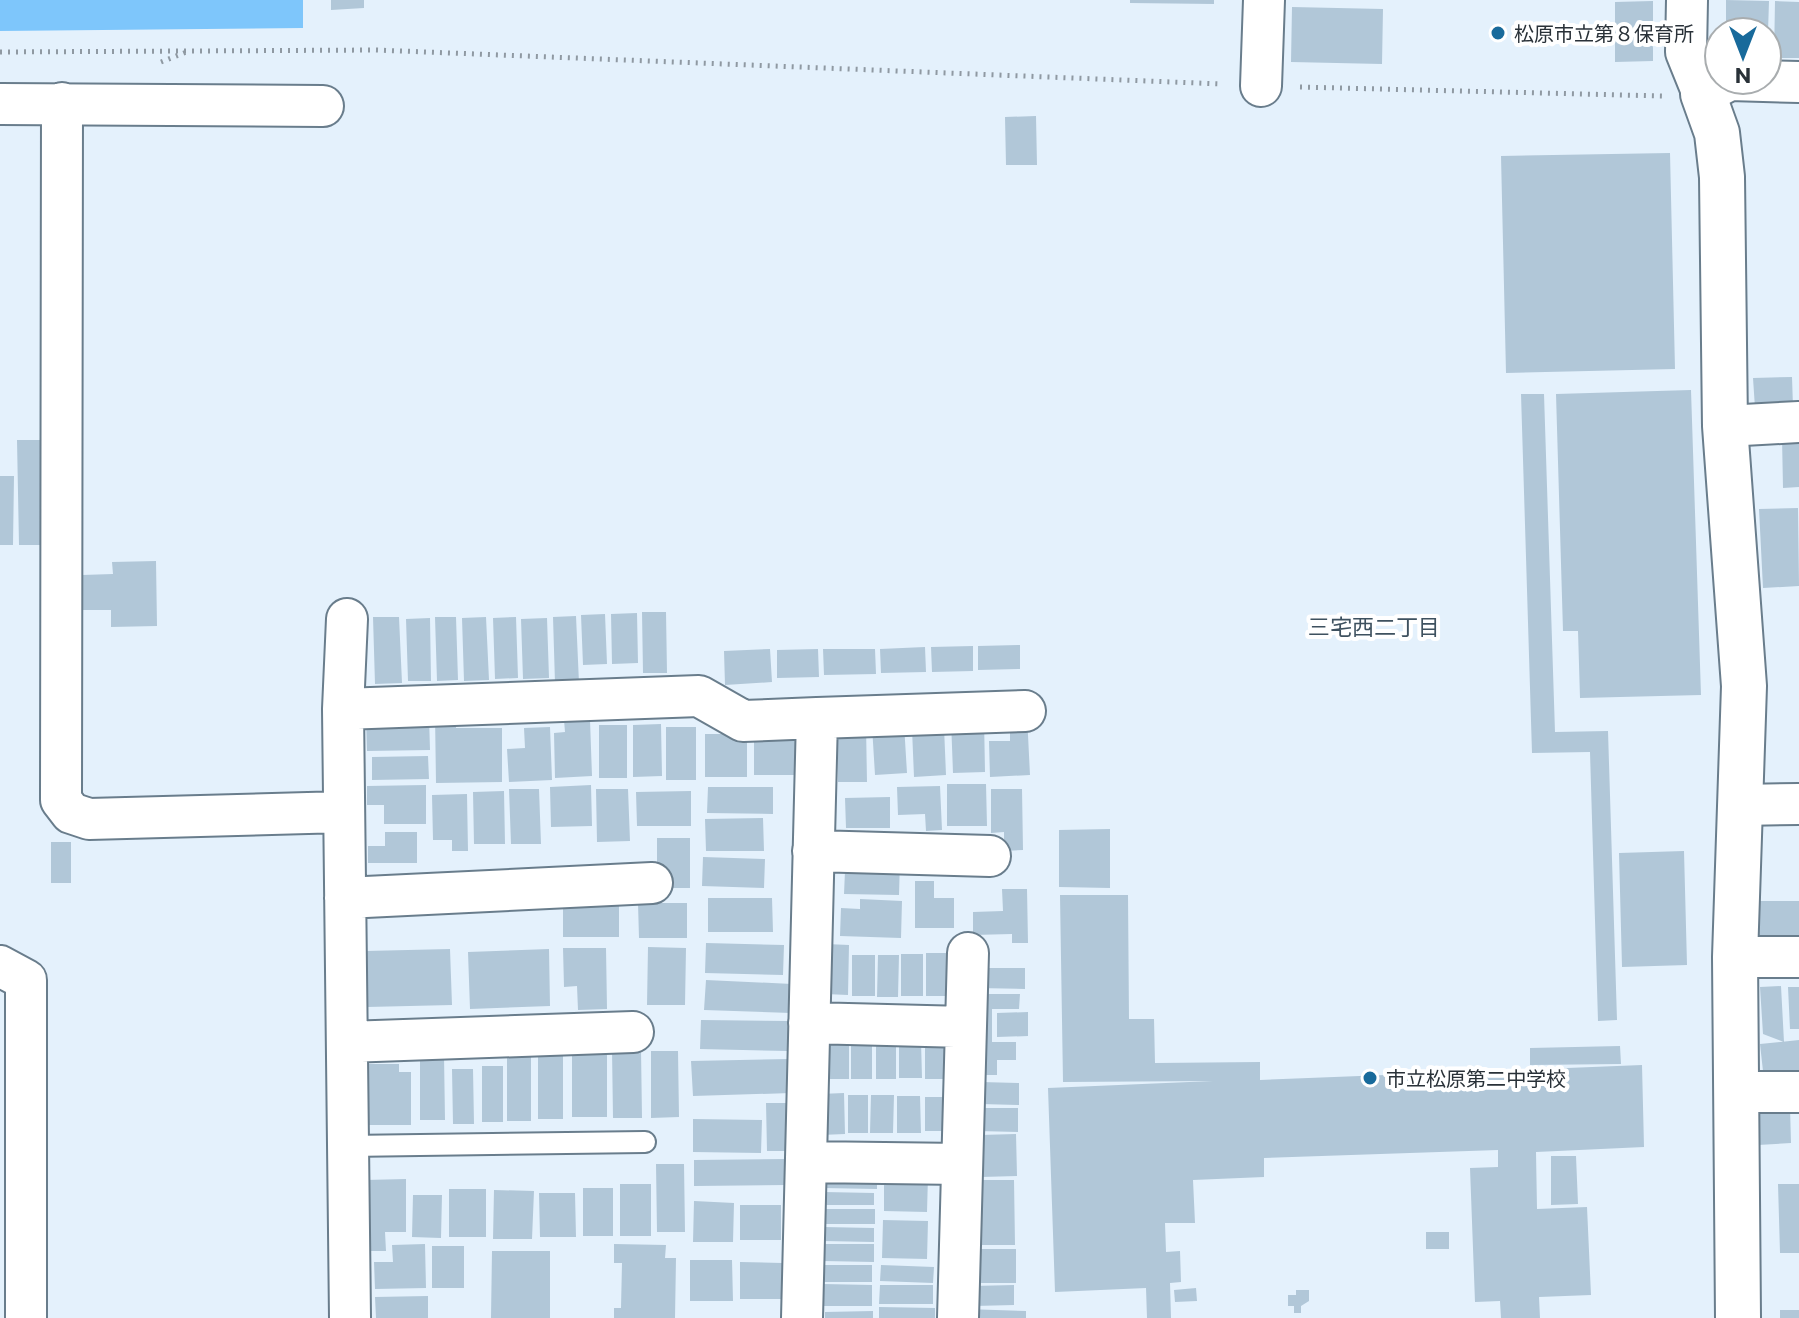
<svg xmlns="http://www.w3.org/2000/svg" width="1799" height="1318" font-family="Commissioner,'Noto Sans JP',sans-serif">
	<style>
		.water { fill: #7ec6fb }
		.building { fill: #b1c7d8 }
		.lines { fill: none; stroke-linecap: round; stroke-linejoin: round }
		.lane-casing { stroke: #697d8c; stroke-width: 24 }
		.street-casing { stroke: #697d8c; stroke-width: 44 }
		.secondary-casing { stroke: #697d8c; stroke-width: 48 }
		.path { stroke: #8f99a2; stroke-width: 5; stroke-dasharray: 2 6; stroke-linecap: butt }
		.lane { stroke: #fff; stroke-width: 20 }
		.street { stroke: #fff; stroke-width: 40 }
		.secondary { stroke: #fff; stroke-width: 44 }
		.poi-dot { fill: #186a9b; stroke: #fff; stroke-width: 3 }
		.labels { text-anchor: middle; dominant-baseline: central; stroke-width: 8; stroke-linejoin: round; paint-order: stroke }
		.poi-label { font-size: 20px; fill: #293138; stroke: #fff; text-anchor: start }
		.neighbourhood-label { font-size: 22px; fill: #3e515f; stroke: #fff }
	</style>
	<rect width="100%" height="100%" fill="#e4f1fc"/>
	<path class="water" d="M0,0h303v28l-303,3z"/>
	<path class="building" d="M331,0h33v8l-33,2z
		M1130,0h84v4l-84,-1z
		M1726,0l43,1 -1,31h-48l1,-8h5z
		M1653,1v60l-38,1v-60z
		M1775,1l24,1v56h-25z
		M1292,7l91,2 -1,55 -91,-2z
		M1036,116l1,49h-31l-1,-48z
		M1670,153l5,216 -169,4 -5,-217z
		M1792,377l1,30 -38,1 -2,-30z
		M1691,390l10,305 -121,3 -2,-67h-15l-7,-237z
		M1521,394h23l11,338 53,-1 9,289 -19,1 -8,-269 -58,1z
		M1782,437h17v50l-16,1z
		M17,440h28l2,105h-28z
		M0,476h14l-1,69h-13z
		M1798,508l1,78 -36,2 -4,-79z
		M156,561l1,65 -46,1v-17h-29v-35l31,-1 -1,-12z
		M642,612h24l1,61h-24z
		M637,613l1,50 -26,1 -1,-50z
		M605,614l2,50 -24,1 -2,-50z
		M576,616l3,67h-24l-2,-66z
		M373,617h26l3,66 -27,1z
		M435,617h21l2,63 -21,1z
		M486,617l3,63 -25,1 -2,-63z
		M516,617l2,61 -23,1 -2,-61z
		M430,618l1,63h-23l-2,-62z
		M547,618l2,60 -26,1 -2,-60z
		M1020,645v24l-42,1v-24z
		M973,646v25l-41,1 -1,-25z
		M925,647l1,25 -45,1 -1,-24z
		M770,649l2,33 -47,3 -1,-34z
		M818,649l1,28 -42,1v-28z
		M823,649h52l1,25 -52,1z
		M435,714h21v14h46v54l-66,1z
		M1027,715l3,60 -40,2 -1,-36h21v-25z
		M429,717l1,33 -63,1 -1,-33z
		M984,718l1,54 -32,1 -2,-53z
		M564,720h26l2,56 -37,2 -1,-45 11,-1z
		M661,724l1,52 -29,1v-52z
		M904,724l3,49 -32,2 -3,-49z
		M599,725h28v53h-28z
		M837,725h29l1,57h-29z
		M550,727l2,53 -43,2 -2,-33 18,-1 -1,-20z
		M666,727h30v53h-30z
		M944,727l2,48 -32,2 -2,-48z
		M705,734h42v43h-42z
		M795,734v41h-41v-40z
		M428,756l1,23 -57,1v-23z
		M947,784h39l1,42h-40z
		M426,785v39h-42v-19h-17v-19z
		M591,785l1,41 -41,1 -1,-40z
		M940,786l2,44 -16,1 -1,-17 -27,1 -1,-28z
		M708,787h65v27l-66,-1z
		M509,789h30l2,55h-30z
		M596,789h32l2,52 -33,1z
		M991,789h31l1,61 -19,1v-19l-13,1z
		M504,791l1,53h-31l-1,-52z
		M691,791v35h-54l-1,-34z
		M467,794l1,57h-16v-11h-19l-1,-45z
		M890,797v31h-44l-1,-30z
		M763,818l1,33h-58l-1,-32z
		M1110,829v59l-51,-1v-57z
		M385,832h32v31h-49v-17h17z
		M657,838h33v50h-33z
		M51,842h20v41h-20z
		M1684,851l3,114 -65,2 -3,-114z
		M703,857l62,2 -1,29 -62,-2z
		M900,860l-1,35 -55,-1 1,-23z
		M915,881h19v17h20v30h-39z
		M1002,889h25l1,54h-16v-9l-39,1v-23l30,-1z
		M1060,895h68l1,124h25l1,44 105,-1v18l382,-15 2,82 -108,5 1,57 50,-2 4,88 -52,2 1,21h-39l-1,-17 -25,1 -5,-134 28,-1v-17l-234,8v19l-71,3 2,43h-30l1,29 14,-1 1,31 -11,1 1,35h-24l-1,-30 -91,4 -7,-204 165,-7 -150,1z
		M708,898h64l1,34h-65z
		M860,899l42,2 -1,37 -61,-2 1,-28 19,1z
		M1759,901h40v44h-40z
		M638,903h49v35h-48z
		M563,904h56v33h-56z
		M706,943l78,2 -1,30 -78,-2z
		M826,944l23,1 -1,50 -23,-1z
		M648,947l38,1 -1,57h-38z
		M563,948h43l1,61 -29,1 -1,-24 -13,1z
		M450,949l2,56 -85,2 -1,-56z
		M549,949l1,57 -80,3 -2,-57z
		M926,953h22v43h-22z
		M901,954h22v42h-22z
		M852,955h23v41h-23z
		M878,955h21l-1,42h-21z
		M978,968h47v21l-48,-1z
		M706,980l86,4 -1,29 -87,-3z
		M1781,986l3,56 -21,-8 -3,-47z
		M1788,987h11v42h-9z
		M980,994h40l-1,15h-27v33h24v18h-19v15h-19z
		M1028,1012v24l-31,1v-24z
		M701,1020l88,1v30l-89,-2z
		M849,1039v40h-27v-39z
		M851,1040h21v39h-21z
		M876,1040h20v39h-20z
		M925,1040h19v39h-19z
		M1799,1040v37l-35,3 -4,-36z
		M899,1041h22l1,37h-23z
		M1620,1046l1,18 -91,1v-17z
		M507,1049h24v72h-24z
		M538,1049h25v70h-25z
		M612,1049h29l1,69h-29z
		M572,1051h35v66h-35z
		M651,1051h27l1,66 -28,1z
		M420,1055h24l1,65h-25z
		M789,1059l2,34 -98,3 -2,-35z
		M368,1064h31v8h12v53h-43z
		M482,1066h21v56h-21z
		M452,1069h21l1,55h-21z
		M981,1082l38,1v22l-39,-1z
		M844,1093l1,41 -24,1 -1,-41z
		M848,1095h20v38h-20z
		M871,1095h23l-1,38h-23z
		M897,1096h23l1,37h-24z
		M925,1097h23v34h-23z
		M766,1103h26v48h-25z
		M1790,1107l1,36 -33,2 -1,-37z
		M978,1108h40v24l-40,-1z
		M693,1119l69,1 -1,33 -68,-1z
		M1016,1134l1,42 -36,1 -1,-42z
		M1551,1156h25l2,48 -27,1z
		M786,1159v26l-92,1v-26z
		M656,1164h28l1,68h-28z
		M823,1172l54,1v16l-54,-1z
		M884,1176h44l-1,36 -43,-1z
		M406,1179v53h-21l1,19h-21v-71z
		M976,1180h38l1,65h-39z
		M620,1184h31v52h-31z
		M1778,1184h21v69h-19z
		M583,1188h30v48h-30z
		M449,1189h37v48h-37z
		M494,1190l40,1 -2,48h-39z
		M824,1192l50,1v12h-51z
		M539,1193h36l1,44h-36z
		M413,1195h29l-1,43 -29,-1z
		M694,1201l40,2 -1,39h-40z
		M740,1205h41v35h-41z
		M823,1209h52v15h-52z
		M883,1220l45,1 -1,38 -45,-1z
		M823,1227l51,1v14l-51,-1z
		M1426,1232h23v17h-23z
		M425,1244l1,44 -51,1 -1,-27h19l-1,-17z
		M614,1244l52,1 -1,13h11l-1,60h-61v-10h7l1,-45h-8z
		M823,1244h51v18l-51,-1z
		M432,1246h32v42h-32z
		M966,1249h50v34h-51z
		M492,1251h58v67h-59z
		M690,1260h42l1,41h-43z
		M740,1262l42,1 -1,36h-41z
		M824,1265h48v17h-48z
		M881,1265l53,2 -1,16 -53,-2z
		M823,1284l49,1v21h-50z
		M880,1285h53v19h-54z
		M1014,1285v20l-40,1 -1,-20z
		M1196,1288l1,13 -22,1 -1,-12z
		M1296,1290h13v11l-8,5v7h-7v-7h-6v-11h8z
		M428,1296v22h-52l-1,-21z
		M879,1307l56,1v10h-56z
		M965,1309l61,2v7h-57z
		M1780,1310h19v8h-19z
		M873,1311v7h-48v-6z"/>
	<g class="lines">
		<defs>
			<path id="lane" d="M348,1146l297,-4"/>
			<path id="street" d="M1687,0l-1,52 17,42 27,-14 69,2
				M1261,86l3,-86
				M62,103l-1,697 10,13 18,6 255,-7
				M0,104l323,2
				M1725,426l74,-4
				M347,619l-4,90 7,609
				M343,709l356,-13 44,25 74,-3 -15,600
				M817,718l208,-7
				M1740,805l59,-1
				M813,851l177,5
				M345,898l307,-15
				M1735,957h64
				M0,966l26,14v338
				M809,1023l156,4
				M347,1042l286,-10
				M1735,1092h64
				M806,1162l156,2
				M958,1318l10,-365"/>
			<path id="secondary" d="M1703,94l14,39 5,44 3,249 19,260 -9,271 3,361"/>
		</defs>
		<use href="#lane" class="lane-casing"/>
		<use href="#street" class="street-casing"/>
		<use href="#secondary" class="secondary-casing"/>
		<path class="path" d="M0,52l376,-2 846,34
			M161,62l28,-11
			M1300,87l362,9"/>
		<use href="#lane" class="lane"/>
		<use href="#street" class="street"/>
		<use href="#secondary" class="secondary"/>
	</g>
	<g class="poi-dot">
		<circle cx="1498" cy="33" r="8"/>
		<circle cx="1370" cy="1078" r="8"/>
	</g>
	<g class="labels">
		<g class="poi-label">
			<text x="1514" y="33">松原市立第８保育所</text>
			<text x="1386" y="1078">市立松原第二中学校</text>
		</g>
		<g class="neighbourhood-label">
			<text x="1374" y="626">三宅西二丁目</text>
		</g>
	</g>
	<g transform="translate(1743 56) rotate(180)"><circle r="38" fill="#ffffff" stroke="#a9adaf" stroke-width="2"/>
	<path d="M0-6L14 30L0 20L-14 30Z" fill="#186a9b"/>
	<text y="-12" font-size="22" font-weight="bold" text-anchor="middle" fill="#293138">N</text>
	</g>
</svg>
